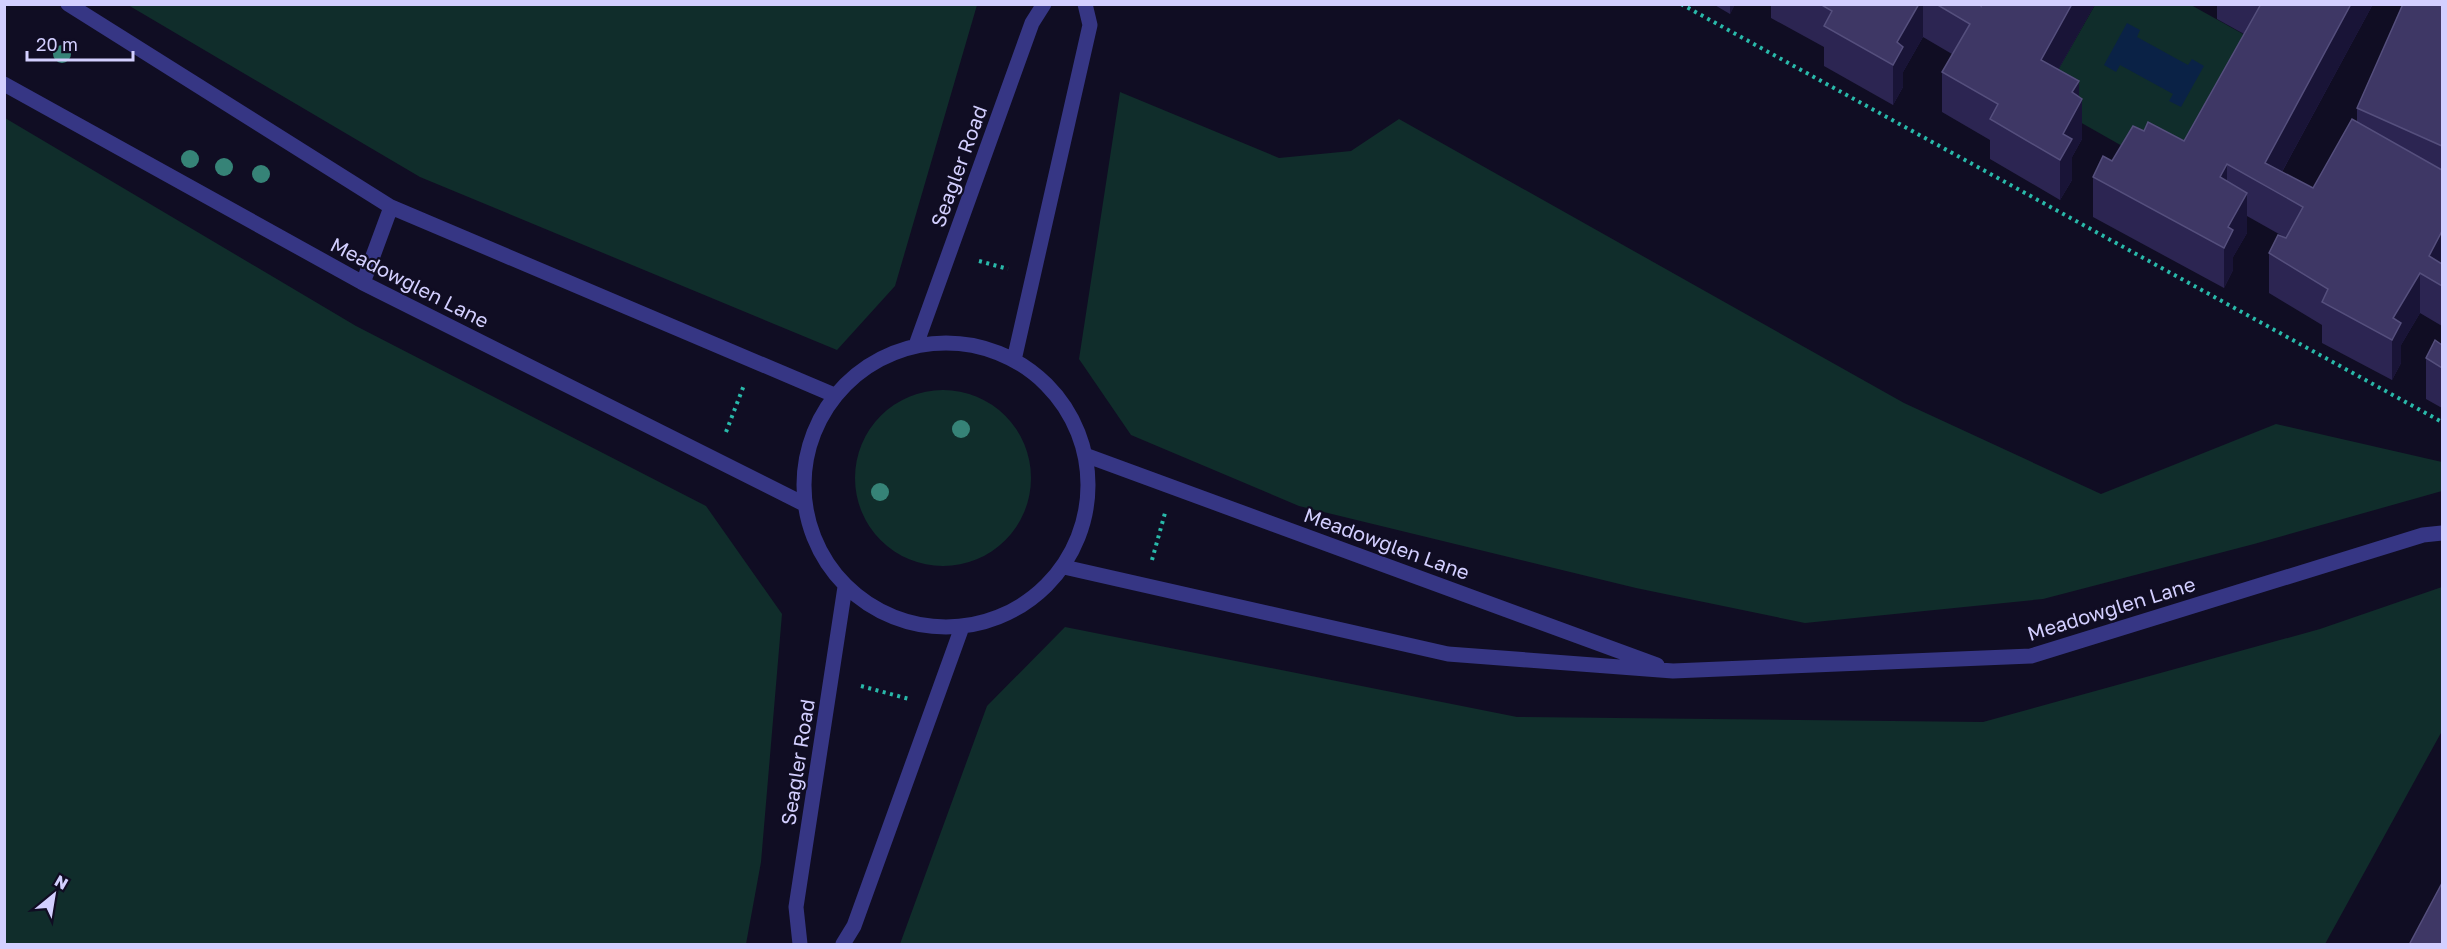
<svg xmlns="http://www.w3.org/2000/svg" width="2447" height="949" font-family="'Golos Text',sans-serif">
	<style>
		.green { fill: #102d2b }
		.water { fill: #0a2246 }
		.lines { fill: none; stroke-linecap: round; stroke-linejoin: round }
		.path { stroke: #29b9aa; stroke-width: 4; stroke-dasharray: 3 4.5; stroke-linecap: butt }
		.minor { stroke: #363684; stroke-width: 15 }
		.tree { fill: #368377 }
		.wall { fill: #2c2552 }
		.shaded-wall { fill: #191437 }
		.building { fill: #3e3765; stroke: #554f7d; stroke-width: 1.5 }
		.labels { text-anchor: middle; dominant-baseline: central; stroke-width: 4.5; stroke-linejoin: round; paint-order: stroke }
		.street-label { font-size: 20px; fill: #d3cfff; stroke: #100d23 }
	</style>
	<rect width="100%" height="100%" fill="#100d23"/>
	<path class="green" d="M128,5h849l-82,281 -58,64 -417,-173z
		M2095,5h96l70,39 -77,137 -143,-81z
		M1120,92l159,66 72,-7 48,-32 505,284 197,91 175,-70 166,38v29l-188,53 -211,55 -238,24 -169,-35 -337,-82 -168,-71 -52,-76z
		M5,118l351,208 350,180 76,108 -21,248 -15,82h-741z
		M855 478a88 88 0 1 1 176 0a88 88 0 1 1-176 0Z
		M2442,587v144l-117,213h-1425l87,-238 78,-79 452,90 466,5 337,-93z"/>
	<path class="water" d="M2127,23l13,7 -3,7 51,28 4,-6 12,7 -23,41 -12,-6 4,-7 -53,-29 -4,7 -12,-7z"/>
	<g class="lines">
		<path class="path" d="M1681,4l761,418
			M979,261l29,8
			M726,432l18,-47
			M1152,560l13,-47
			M861,686l48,13"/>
		<path class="minor" d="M68,4l323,203 443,188
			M4,84l359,199 441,221
			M363,283l28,-76
			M804 485a142 142 0 1 1 284 0a142 142 0 1 1-284 0Z
			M916,345l116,-322 12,-19
			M1014,360l76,-335 -5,-21
			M1085,455l572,210
			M1064,567l384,87 225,17 358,-15 392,-121 19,-2
			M800,944l-4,-37 49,-320
			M843,944l11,-18 108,-299"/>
	</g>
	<g class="tree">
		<circle cx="62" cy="54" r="9"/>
		<circle cx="190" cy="159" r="9"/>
		<circle cx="224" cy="167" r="9"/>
		<circle cx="261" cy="174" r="9"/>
		<circle cx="961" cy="429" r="9"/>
		<circle cx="880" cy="492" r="9"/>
	</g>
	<path class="wall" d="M1713,4h22l-5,10z
		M1771,4h208l2,2v-2h114l-37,66 21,27 3,42 -10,18v23l-12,20 -70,-41v-19l-48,-28v-40l10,-18 -29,-17 -20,35v15l-10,18 -69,-39v-19l-53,-29z
		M2217,4h156l-91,168 31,16 44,-67v-13l46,-104h39v322l-22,-13 -19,32v18l-9,17 -70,-37v-18l-53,-32v-40l17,-15 -39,-22v17l-14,24v13l-9,18 -131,-71v-40l19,-16 32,-30 40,10 60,-107 -27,-15z
		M2442,344v64l-16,-9v-41z"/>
	<path class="shaded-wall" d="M1730,4h5l-5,10z
		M1919,4h4v33l-20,35v15l-10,18v-40l4,-23z
		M2072,4h23l-54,96v-40z
		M2351,4h22l-101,186 -7,-27z
		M2079,81v24l3,-6v40l-10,18v23l-12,20v-40l3,-26 9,-42z
		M2227,164v40l-7,-27z
		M2247,193v40l-14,24v13l-9,18v-40l4,-21z
		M2442,231v41l-13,-16z
		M2420,273v40l-19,32v18l-9,17v-40l1,-22z"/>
	<path class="building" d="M1820,4h99l-22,38 6,5 -10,18 -69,-39 8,-15z
		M1936,4h43l2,2v-2h91l-31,56 38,21 -7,11 10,7 -19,35 9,5 -12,21 -70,-41 8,-15 -56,-32 28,-48z
		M2261,4h90l-86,159 48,25 39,-69 90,51v61l-13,25 13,8v22l-22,-13 -27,45 8,5 -9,17 -70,-38 6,-13 -59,-36 9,-18 8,3 17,-31 -76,-43 -7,13 27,16 -19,34 5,3 -9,18 -131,-71 10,-21 9,5 21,-35 11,5 4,-9 36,19z
		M2403,4h35l4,2v140l-85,-38z
		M2435,340l7,5v-1v24l-16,-10z
		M2442,883v62h-33z"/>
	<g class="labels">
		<g class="street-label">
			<text transform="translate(958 166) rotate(-70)">Seagler Road</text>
			<text transform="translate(410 282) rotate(27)">Meadowglen Lane</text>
			<text transform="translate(1387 543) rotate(20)">Meadowglen Lane</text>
			<text transform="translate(2111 608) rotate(-17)">Meadowglen Lane</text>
			<text transform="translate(797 762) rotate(-81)">Seagler Road</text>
		</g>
	</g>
	<rect width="2447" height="949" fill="none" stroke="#d3cfff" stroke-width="12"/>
	<g transform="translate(54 895) rotate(30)" stroke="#100d23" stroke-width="4.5" paint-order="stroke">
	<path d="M0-4.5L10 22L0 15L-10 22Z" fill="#d3cfff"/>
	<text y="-9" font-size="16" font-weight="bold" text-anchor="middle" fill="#d3cfff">N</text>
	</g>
	<path d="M27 51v9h106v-9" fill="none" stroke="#d3cfff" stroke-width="3"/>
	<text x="36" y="51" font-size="18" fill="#d3cfff" stroke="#100d23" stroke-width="4.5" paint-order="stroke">20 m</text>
</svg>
